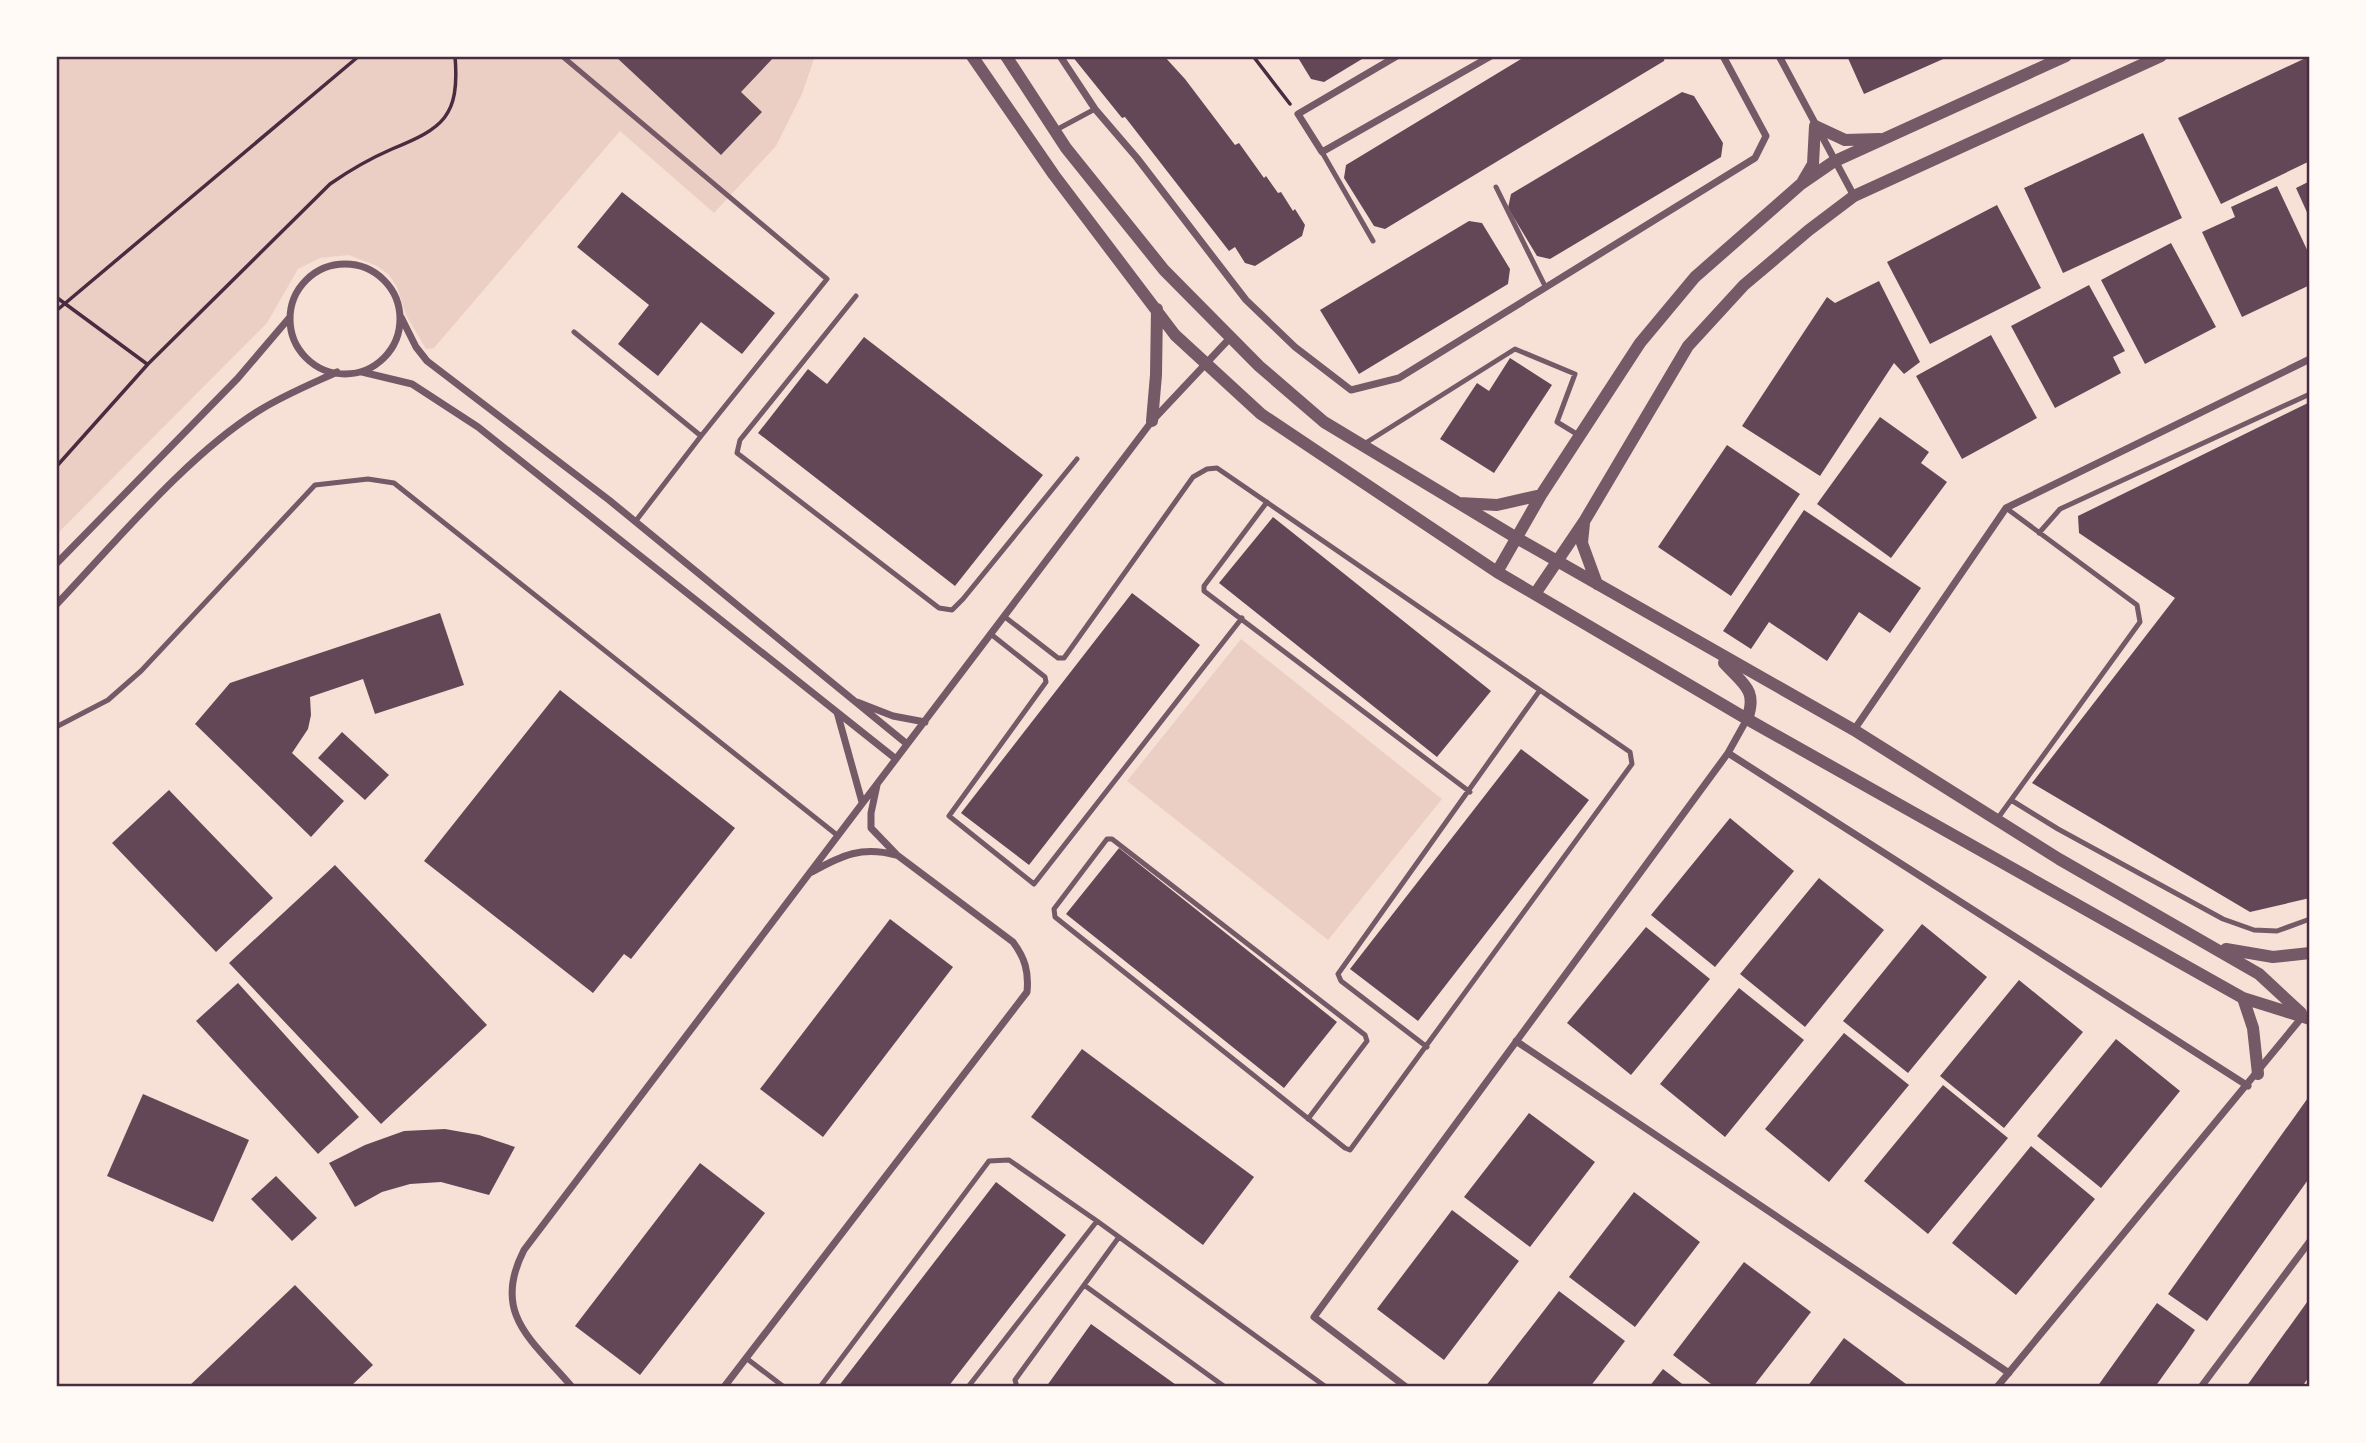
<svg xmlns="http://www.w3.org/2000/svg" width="2366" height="1443" font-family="Rubik,sans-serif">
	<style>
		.green { fill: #ebcfc5 }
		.building { fill: #644757 }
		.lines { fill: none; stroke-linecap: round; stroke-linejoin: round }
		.path { stroke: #4a2c40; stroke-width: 3.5 }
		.service { stroke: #755966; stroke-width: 5 }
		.minor { stroke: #755966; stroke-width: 7 }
		.tertiary { stroke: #755966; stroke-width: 12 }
		.neatline { fill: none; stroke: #4a2c40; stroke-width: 2.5 }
	</style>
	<rect width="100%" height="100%" fill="#f7e1d7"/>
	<path class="green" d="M56,56h759l-13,38 -26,52 -62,67 -94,-82 -186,217 -8,1 -20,-34 -9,-28 -8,-12 -12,-9 -28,-11 -29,3 -22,11 -31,54 -211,212z
		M1241,639l201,160 -114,141 -201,-159z"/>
	<path class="building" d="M615,56h160l-34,36 21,20 -41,43z
		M1072,56h92l21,23 50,66 4,-2 25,35 2,-2 12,17 3,-1 12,19 2,-2 10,16 -3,11 -47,30 -10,-3 -10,-16 -6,4 -104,-134 -3,1z
		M1297,56h70l-43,26 -13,-3z
		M1526,56h139l-1,5 -279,168 -11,-3 -30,-48 2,-13z
		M1847,56h103l-86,38z
		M2310,56v105l-89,43 -43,-86z
		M1682,92l12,4 29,47 -2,14 -171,102 -13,-3 -29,-48 3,-14z
		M2143,133l39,85 -119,55 -39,-85z
		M2310,181v38l-14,-31z
		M2277,186l33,70v29l-68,32 -40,-85 33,-15 -4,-10z
		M622,192l153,121 -33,41 -41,-32 -43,54 -40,-32 31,-39 -72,-58z
		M1997,205l44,83 -111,56 -43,-82z
		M1469,221l13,2 28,46 -2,15 -149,90 -39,-64z
		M2171,243l45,84 -71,37 -44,-84z
		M1879,281l41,81 -16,12 -10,-11 -74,113 -78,-50 85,-129 8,6z
		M2089,285l36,66 -12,6 8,16 -66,35 -44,-82z
		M1991,335l46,83 -75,41 -46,-83z
		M864,337l179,138 -88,111 -197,-153 50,-64 19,15z
		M1510,358l42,27 -58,88 -54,-34 37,-56 12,8z
		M2310,402v496l-60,14 -218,-129 143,-185 -96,-65 -1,-17z
		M1880,417l49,35 -8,11 26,19 -56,76 -74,-54z
		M1727,445l73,49 -69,102 -73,-49z
		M1804,510l117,78 -31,45 -31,-21 -32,49 -58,-39 -18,27 -28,-18z
		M1273,517l218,174 -54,66 -218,-174z
		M1132,593l68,52 -171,220 -68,-52z
		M440,613l24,72 -89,29 -12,-35 -53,18 1,18 -3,14 -16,24 52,48 -33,36 -116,-113 35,-41z
		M560,690l175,138 -104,131 -7,-5 -31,39 -169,-132z
		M342,732l47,43 -24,25 -47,-42z
		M1521,749l68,51 -171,221 -68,-52z
		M169,790l104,108 -57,54 -104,-109z
		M1730,818l64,53 -79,96 -64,-52z
		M1119,848l218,174 -53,66 -218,-174z
		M335,865l152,160 -106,99 -152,-161z
		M1819,878l65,52 -79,97 -65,-53z
		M890,919l63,48 -130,170 -63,-48z
		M1922,924l65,53 -79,96 -65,-52z
		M1646,927l64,52 -79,96 -64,-52z
		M2019,980l64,52 -79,96 -64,-52z
		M238,983l121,134 -41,37 -122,-133z
		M1739,988l65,52 -79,97 -65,-53z
		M1844,1033l65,52 -80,97 -64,-53z
		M2116,1039l64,52 -79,97 -64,-52z
		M1082,1049l172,128 -51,68 -172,-128z
		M1943,1085l65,53 -80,96 -64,-53z
		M143,1094l106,46 -36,82 -106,-46z
		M2310,1095v82l-103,144 -39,-27z
		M1529,1113l66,49 -65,85 -66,-50z
		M445,1129l34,6 36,12 -26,48 -48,-13 -31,2 -28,8 -27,15 -26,-44 36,-18 39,-14z
		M2031,1146l64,53 -79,96 -64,-52z
		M700,1163l65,50 -125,162 -65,-49z
		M276,1176l41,42 -25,23 -41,-42z
		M996,1182l70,53 -118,152h-110z
		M1634,1192l66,50 -65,85 -66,-50z
		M1452,1210l67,51 -75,99 -67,-51z
		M1744,1262l67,50 -58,75h-38l-42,-32z
		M295,1285l78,80 -23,22h-162z
		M1559,1291l66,50 -35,46h-105z
		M2310,1298v77l-8,12h-56z
		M2157,1303l38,27 -10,15 -30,42h-58z
		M1091,1324l88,63h-133z
		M1844,1338l66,49h-103z
		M1663,1369l23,18h-37z"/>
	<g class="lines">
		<path class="path" d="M1253,56l37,48
			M56,297l91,67
			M56,311l303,-255
			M56,467l92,-103 182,-180c20,-14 39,-25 62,-35 51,-21 68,-32 63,-93"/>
		<path class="service" d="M562,56l265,223 -126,157 -127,-104
			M1056,130l39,-21
			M1322,152l51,89
			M1496,187l49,99
			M856,296l-116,144 -3,13 202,155 13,2 11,-11 114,-140
			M1364,444l151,-95 60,25 -18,48 23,14
			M1267,502l-63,84v5l266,201
			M635,522l66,-86
			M2039,533l21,-24 250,-115
			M1005,617l53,41h6l129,-181 14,-8 10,-1 413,284 2,12 -282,386 -5,-2 -290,-231 -1,-8 53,-70h5l253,196 2,6 -59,78
			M992,635l53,42 1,5 -97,134 85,68 208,-266
			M56,727l52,-27 33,-29 174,-186 53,-6 26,4 443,352
			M2011,800l47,29 165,90 31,11 23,1 33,-12
			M1998,818l142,-196 -3,-17 -131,-97
			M1427,1047l-86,-66 -3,-7 202,-284
			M1097,1221l229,166
			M1084,1285l141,102
			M746,1358l38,29
			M820,1387l169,-226 20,-1 88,61 -129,166
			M1017,1387l-2,-7 104,-143"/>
		<path class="minor" d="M1060,56l35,53 42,49 109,142 49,47 56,43 48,-12 356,-220 11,-22 -43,-80
			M1397,56l-99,58 24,38 169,-96
			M1779,56l75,140
			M290 319a55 55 0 1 1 110 0a55 55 0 1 1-110 0Z
			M401,317l15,30 11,14 182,139 298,244
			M362,372l50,12 66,43 418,332
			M56,564l182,-186 52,-61
			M56,605c59,-62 132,-151 204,-195 24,-15 51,-26 77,-38
			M857,702l36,14 32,6
			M837,712l25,90
			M1854,730l152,-222 304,-149
			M1728,753l520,333
			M812,872c30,-17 50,-26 84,-17
			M1516,1041l493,332
			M572,1387c-40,-47 -81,-73 -48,-137l628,-829 78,-83
			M724,1387l303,-395c2,-20 -2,-34 -14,-50l-116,-87 -26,-27v-15l6,-28
			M1406,1387l-92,-70 414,-564 19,-34
			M1997,1387l306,-371
			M2201,1387l109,-146"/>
		<path class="tertiary" d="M972,56l82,119 121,160 86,79 236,158 250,147 496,279 67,21
			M1006,56l60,92 98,122 95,96 65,56 191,115 339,193 205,129 200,115 42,39
			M1803,181l10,-17 2,-38 30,14 35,-1
			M1152,421l4,-46 1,-66
			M1459,503l38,2 44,-10
			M1584,523l-2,20 15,41
			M1497,572l44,-77 99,-152 55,-66 106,-93 32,-22 233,-106
			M1535,594l50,-74 103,-174 56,-61 65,-55 45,-34 307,-140
			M1724,663c19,21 34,27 23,56
			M2226,949l47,8 37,-4
			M2243,998l10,30 5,46"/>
	</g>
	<rect width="2366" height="1443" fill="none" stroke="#fffaf5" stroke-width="116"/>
	<rect x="58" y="58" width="2250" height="1327" class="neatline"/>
</svg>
